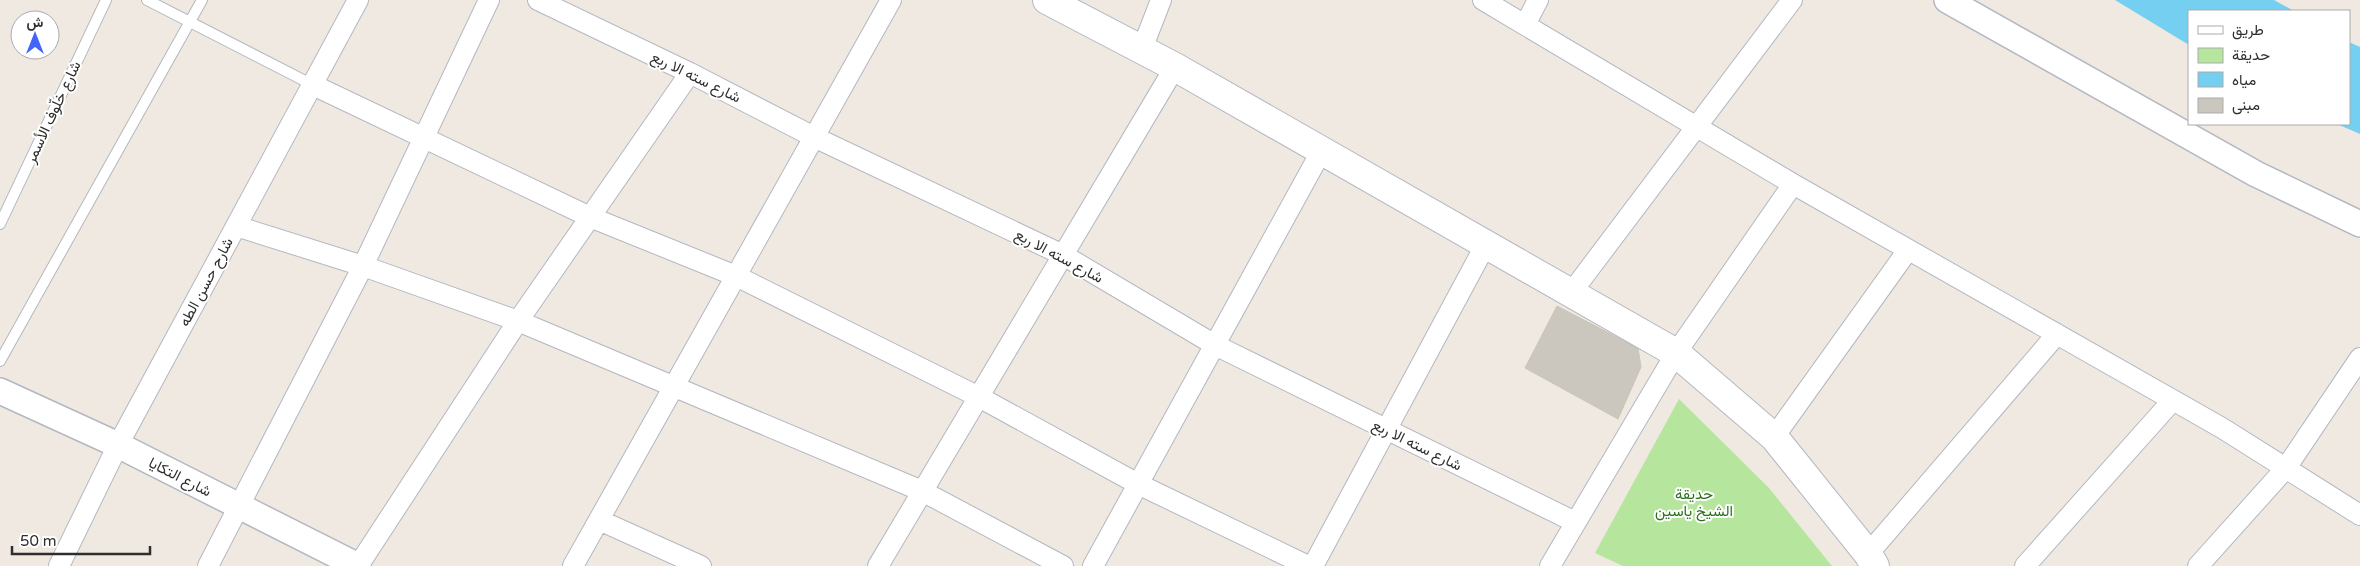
<svg xmlns="http://www.w3.org/2000/svg" width="2360" height="566" font-family="'Varela Round',Vazirmatn,sans-serif">
	<style>
		.green { fill: #b6e59e }
		.water { fill: #75cff0 }
		.building { fill: #cbc7bf; stroke: #cbc5ba }
		.lines { fill: none; stroke-linecap: round; stroke-linejoin: round }
		.service-casing { stroke: #b4b7c1; stroke-width: 12 }
		.minor-casing { stroke: #b4b7c1; stroke-width: 22 }
		.tertiary-casing { stroke: #b4b7c1; stroke-width: 28 }
		.secondary-casing { stroke: #b4b7c1; stroke-width: 30 }
		.service { stroke: #fff; stroke-width: 10 }
		.minor { stroke: #fff; stroke-width: 20 }
		.tertiary { stroke: #fff; stroke-width: 25 }
		.secondary { stroke: #fff; stroke-width: 28 }
		.labels { text-anchor: middle; dominant-baseline: central; stroke-width: 4; stroke-linejoin: round; paint-order: stroke }
		.street-label { font-size: 15px; fill: #2e2e2e; stroke: #fff }
		.park-label { font-size: 15px; fill: #2c6e1b; stroke: #fff }
	</style>
	<rect width="100%" height="100%" fill="#efe9e1"/>
	<path class="green" d="M1679,399l90,89 63,78h-209l-28,-13z"/>
	<path class="water" d="M2115,0h159l20,11h-105v34z
		M2349,42l11,5v87l-23,-10h12z"/>
	<path class="building" d="M1557,306l81,42 3,19 -23,52 -93,-51z"/>
	<g class="lines">
		<defs>
			<path id="service" d="M147,0l166,85
				M0,224l106,-224
				M0,361l202,-361"/>
			<path id="minor" d="M538,0l152,73 124,64 249,118 152,90 360,177
				M1483,0l310,184 429,244 138,87
				M1525,25l13,-25
				M1142,49l19,-49
				M313,85l277,132 146,59 243,121 159,87 170,82
				M236,226l127,40 155,55 404,170 141,75
				M1571,293l221,-293
				M1774,437l134,-187
				M599,520l102,46
				M1868,554l189,-220
				M59,566l59,-121 240,-445
				M208,566l155,-300 126,-266
				M358,566l160,-245 172,-248
				M573,566l318,-566
				M878,566l297,-499
				M1093,566l229,-416
				M1313,566l173,-322
				M1550,566l126,-213 117,-169
				M2025,566l148,-166
				M2198,566l88,-98 74,-110"/>
			<path id="tertiary" d="M1947,0l309,174 104,50
				M0,391l118,54 240,121"/>
			<path id="secondary" d="M1047,0l128,67 501,286 98,84 94,117 7,12"/>
		</defs>
		<use href="#service" class="service-casing"/>
		<use href="#minor" class="minor-casing"/>
		<use href="#tertiary" class="tertiary-casing"/>
		<use href="#secondary" class="secondary-casing"/>
		<use href="#service" class="service"/>
		<use href="#minor" class="minor"/>
		<use href="#tertiary" class="tertiary"/>
		<use href="#secondary" class="secondary"/>
	</g>
	<g class="labels">
		<g class="street-label">
			<text transform="translate(696 77) rotate(26)">شارع سته الا ربع</text>
			<text transform="translate(53 112) rotate(-65)">شارع خلّوف الأسمر</text>
			<text transform="translate(1059 256) rotate(28)">شارع سته الا ربع</text>
			<text transform="translate(206 282) rotate(-62)">شارح حسن الطه</text>
			<text transform="translate(1417 445) rotate(26)">شارع سته الا ربع</text>
			<text transform="translate(180 477) rotate(27)">شارع التكايا</text>
		</g>
		<g class="park-label">
			<text x="1694" y="494">حديقة<tspan x="1694" dy="17">الشيخ ياسين</tspan></text>
		</g>
	</g>
	<rect x="2188" y="10" width="162" height="115" fill="#ffffff" stroke="#ababab"/>
	<rect x="2198" y="26" width="25" height="8" fill="#ffffff" stroke="#ababab"/>
	<text x="2232" y="35" font-size="15" fill="#2e2e2e">طريق</text>
	<rect x="2198" y="48" width="25" height="15" fill="#b6e59e" stroke="#ababab"/>
	<text x="2232" y="60" font-size="15" fill="#2e2e2e">حديقة</text>
	<rect x="2198" y="72" width="25" height="15" fill="#75cff0" stroke="#ababab"/>
	<text x="2232" y="85" font-size="15" fill="#2e2e2e">مياه</text>
	<rect x="2198" y="98" width="25" height="15" fill="#cbc7bf" stroke="#ababab"/>
	<text x="2232" y="110" font-size="15" fill="#2e2e2e">مبنى</text>
	<g transform="translate(35 35)"><circle r="24" fill="#ffffff" stroke="#ababab"/>
	<path d="M0-4L9 19L0 12L-9 19Z" fill="#4264fb"/>
	<text y="-8" font-size="14" font-weight="bold" text-anchor="middle" fill="#2e2e2e">ش</text>
	</g>
	<path d="M12 546v8h138v-8" fill="none" stroke="#2e2e2e" stroke-width="2.5"/>
	<text x="20" y="546" font-size="15" fill="#2e2e2e" stroke="#ffffff" stroke-width="4" paint-order="stroke">50 m</text>
</svg>
